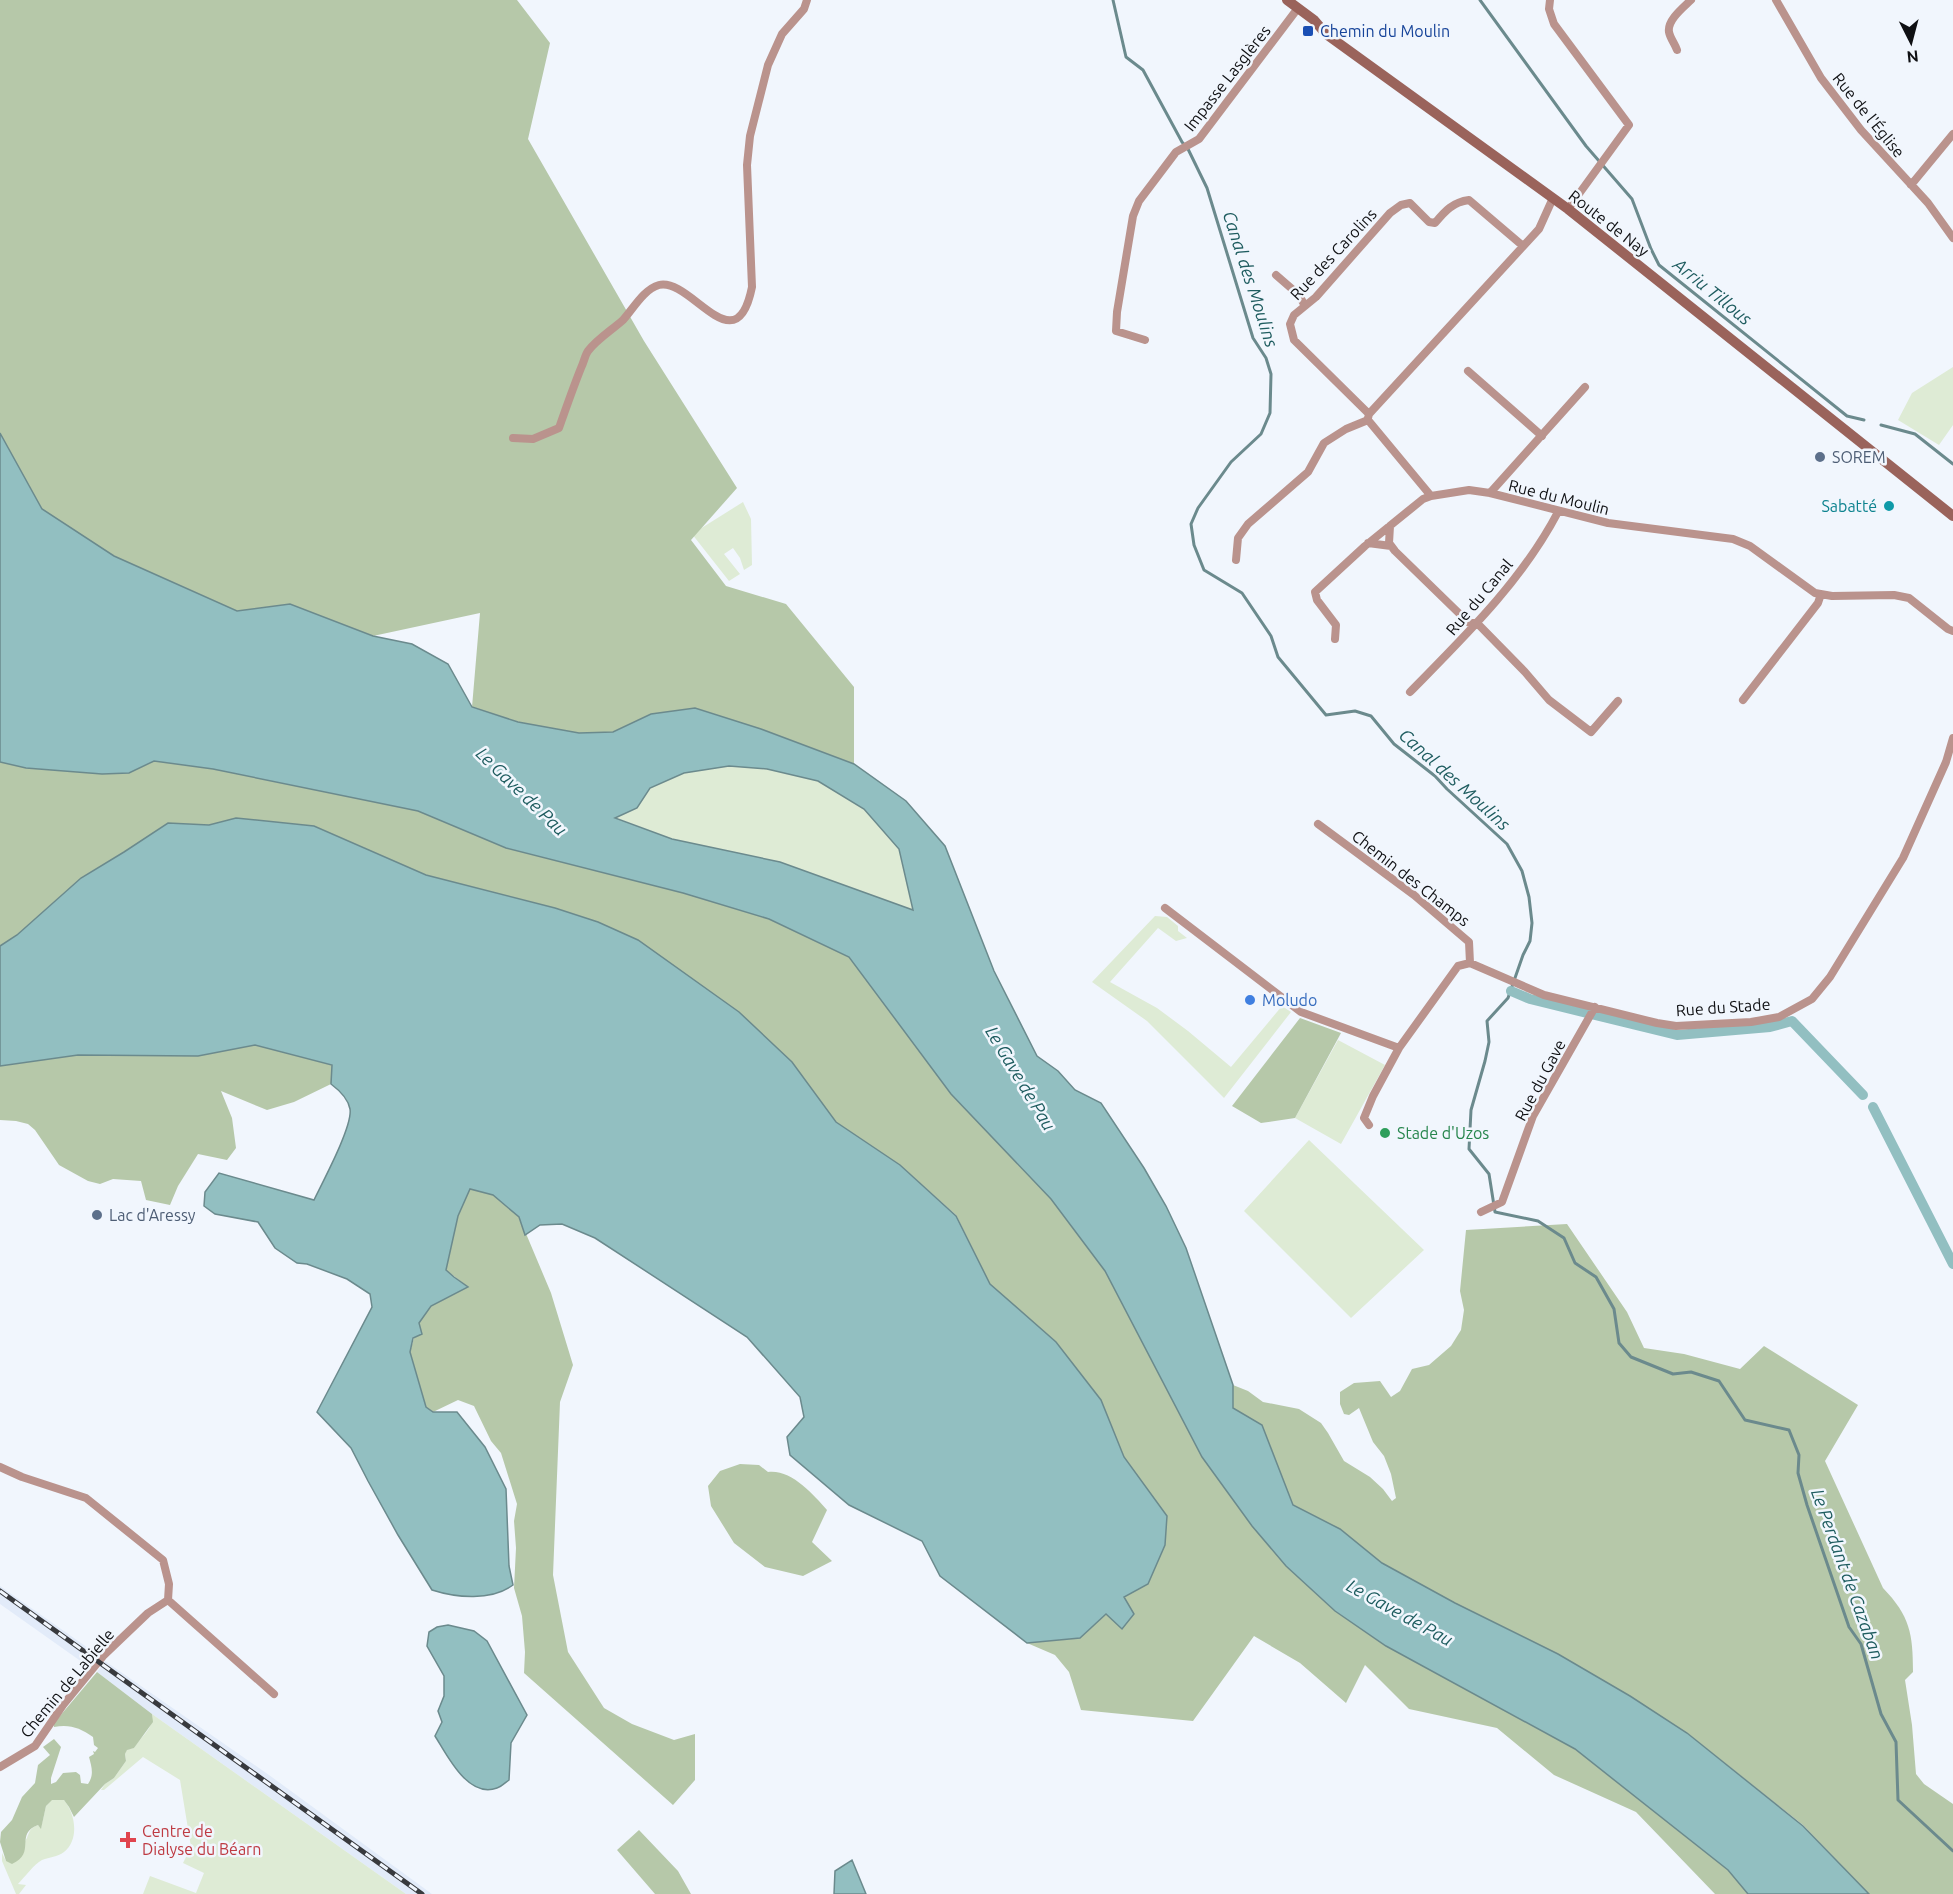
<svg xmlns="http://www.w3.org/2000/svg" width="1953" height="1894" font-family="Ubuntu,sans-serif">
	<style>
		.built { fill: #e2ebf9 }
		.green { fill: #deebd5 }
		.forest { fill: #b6c8a9 }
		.water { fill: #92bfc1; stroke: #6b8a8d; stroke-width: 1.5; fill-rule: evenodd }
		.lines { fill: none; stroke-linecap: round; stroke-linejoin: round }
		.stream { stroke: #6b8a8d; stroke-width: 3 }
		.canal { stroke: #92bfc1; stroke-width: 10 }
		.minor { stroke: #ba938d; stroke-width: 8 }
		.secondary { stroke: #9a635b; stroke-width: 10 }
		.rail-casing { stroke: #383a3e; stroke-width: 5 }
		.rail { stroke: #f1f6fd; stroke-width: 3; stroke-dasharray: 9; stroke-linecap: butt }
		.transit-dot { fill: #1a4fb4; stroke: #f1f6fd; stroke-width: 2 }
		.service-dot { fill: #5c6f8a; stroke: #f1f6fd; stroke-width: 2 }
		.culture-dot { fill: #0f9aa8; stroke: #f1f6fd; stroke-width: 2 }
		.shop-dot { fill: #3f7fe0; stroke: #f1f6fd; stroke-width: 2 }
		.leisure-dot { fill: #2e9e5b; stroke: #f1f6fd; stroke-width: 2 }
		.health-dot { fill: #e0444e; stroke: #f1f6fd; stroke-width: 2 }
		.labels { text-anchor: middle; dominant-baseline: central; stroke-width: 5; stroke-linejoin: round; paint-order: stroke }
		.transit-label { font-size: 16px; fill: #164399; stroke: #f1f6fd; text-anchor: start }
		.street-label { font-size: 16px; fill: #0f1013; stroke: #f1f6fd }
		.service-label { font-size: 16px; fill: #4e5e75; stroke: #f1f6fd; text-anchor: start }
		.culture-label { font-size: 16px; fill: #0d838f; stroke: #f1f6fd; text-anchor: end }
		.shop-label { font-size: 16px; fill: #366cbe; stroke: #f1f6fd; text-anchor: start }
		.leisure-label { font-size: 16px; fill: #27864d; stroke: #f1f6fd; text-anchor: start }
		.health-label { font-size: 16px; fill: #be3a42; stroke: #f1f6fd; text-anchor: start }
		.water-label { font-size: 18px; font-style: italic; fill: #1e5c5f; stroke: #f1f6fd }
	</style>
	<rect width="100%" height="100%" fill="#f1f6fd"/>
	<path class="built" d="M0,1586l98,69 -9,12 -89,-63z
		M105,1661l164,114 163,119h-26l-254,-180 -55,-42z"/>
	<path class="green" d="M1953,367v58l-14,20 -41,-25 14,-27z
		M743,502l8,17 1,46 -8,5 -4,-12 -7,-10 -9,6 16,20 -11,7 -37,-47z
		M729,766l38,3 51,12 46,28 35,40 14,61 -133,-48 -108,-23 -58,-22 23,-9 13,-20 34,-15z
		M1155,916l12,1 11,9v5l9,7 -11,3 -18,-13 -48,54 47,26 31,23 43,36 51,-61 9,6 -67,86 -77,-77 -55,-39z
		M1338,1040l47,25 -44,79 -46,-26z
		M1309,1140l115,110 -73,68 -107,-107z
		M152,1714l254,180h-263l7,-18 46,17 8,-20 -21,-10 8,-16 -11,-67 -37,-23 -39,33h-3l4,-6 9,-6 12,-17 -1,-7 2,-5 7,-1c7,-12 20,-19 18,-34z
		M52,1799l12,1c11,13 16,39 0,52 -7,5 -14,5 -22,8 -8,4 -17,17 -24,24l8,1 -7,9h-3l-14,-33v-8l4,8c6,-6 13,-11 18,-18 6,-8 3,-14 14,-18l3,3 5,-22z"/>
	<path class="forest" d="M0,0h517l33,43 -22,96 116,202 93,147 -46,52 35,46 60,18 68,83v77l-93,-35 -66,-21 -44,6 -38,18 -34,1 -61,-11 -46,-15 8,-94 -107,23 -83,-32 -53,7 -123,-55 -72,-47 -42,-76z
		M154,761l59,8 205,42 88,37 177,45 86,26 80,38 102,137 100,105 54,72 97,186 50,69 34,40 49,45 51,35 189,103 153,121 20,24h-33l-79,-82 -82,-37 -57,-47 -88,-19 -44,-44 -19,38 -46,-40 -46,-27 -61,85 -112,-11 -12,-38 -14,-17 -28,-12 53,-5 26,-24 16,14 2,-31 43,-80 -43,-60 -23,-57 -45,-58 -66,-58 -34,-69 -56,-50 -64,-43 -44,-60 -194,-140 -43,-14 -129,-33 -112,-49 -78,-8 -27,7 -41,-2 -44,29 -43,26 -64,57 -17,11v-184l26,6 76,6 27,-1z
		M1300,1018l41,15 -46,85 -34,5 -29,-17z
		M255,1045l77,20 -1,19 -37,18 -27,8 -46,-19 11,27 4,30 -9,12 -29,-6 -20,32 -8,19 -24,-5 -5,-19 -28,-2 -13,5 -12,-3 -29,-16 -24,-35 -7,-6 -12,-3 -16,-1v-54l78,-11 120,1z
		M470,1189l23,6 26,22 32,76 22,72 -13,37 -7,173 15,77 36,56 28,16 42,16 21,-6v46l-22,25 -149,-132 1,-21 -3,-36 -8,-28 2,-40 -2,-27 3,-17 -16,-51 -10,-12 -17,-35 -16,-6 -25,12 -7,-5 -16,-55 8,-29 13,-17 37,-19 -22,-17 12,-54z
		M1567,1224l60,88 17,36 40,6 56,15 24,-23 94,59 -33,56 58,127c27,28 30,46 30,84l-8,8 7,45 4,49 8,10 29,20v90h-84l-66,-69 -116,-92 -57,-37 -72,-42 -103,-51 -73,-40 -42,-34 -47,-24 -31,-79 -29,-18v-23l15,6 15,11 36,7 22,14 7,10 16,28 26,16 13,12 9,12 4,-3 -5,-24 -7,-18 -11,-14 -14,-34 -10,7 -5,-1 -4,-10v-12l14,-9 26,-2 11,16 9,-6 12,-22 17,-4 22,-19 10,-16 3,-20 -4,-19 6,-61z
		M740,1464l19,1 9,7c23,-3 45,22 59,38l-15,32 20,19 -29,15 -38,-9 -31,-24 -23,-37 -3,-20 12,-15z
		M97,1672l55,42 1,8 -19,26 -7,2 -2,4 1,7 -12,17 -9,6 -31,33 -5,-10 -5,-7h-12l-6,6 -5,23 -3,-4c-24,9 -1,28 -26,39l-6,-3 -6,-19 1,-10 11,-12 10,-23 13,-14 3,-18 12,-10 -7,-8 11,-8 7,8 -10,31v6l5,-2 7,-9 13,-1 4,3 1,8 7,1c6,-9 4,-16 1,-27l5,-3 -1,-3 2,1 3,-4 -4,-3 -1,-8c-13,-9 -23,-13 -39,-10v-4z
		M639,1830l39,41 13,23h-36l-38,-44z"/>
	<path class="water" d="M0,433l42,76 72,47 123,55 53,-7 83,32 39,8 36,20 24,43 46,15 61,11 34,-1 38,-18 44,-6 66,21 93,35 52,37 39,45 49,125 43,85 21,15 17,19 26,13 43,65 22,38 20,42 47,137v23l29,17 31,80 47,24 42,34 73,40 103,51 72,42 57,37 116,93 66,68h-121l-20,-24 -153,-121 -189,-103 -51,-35 -49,-45 -34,-40 -50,-69 -97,-186 -54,-72 -100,-105 -102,-137 -80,-38 -86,-26 -177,-45 -88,-37 -205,-42 -59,-8 -25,12 -27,1 -76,-6 -26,-6zM729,766l38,3 51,12 46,28 35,40 14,61 -133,-48 -108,-23 -57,-21 22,-10 13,-20 34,-15z
		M236,818l78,8 112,49 129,33 43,14 40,18 101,72 53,50 44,60 64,43 56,51 34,68 66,58 45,58 23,57 43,59 -2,29 -17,39 -24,13 10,17 -12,15 -16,-15 -26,24 -53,5 -87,-67 -18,-35 -73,-36 -59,-50 -3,-18 17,-20 -4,-20 -53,-60 -152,-99 -33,-14 -22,1 -15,10 -6,-18 -26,-22 -23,-6 -12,27 -12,54 8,7 14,10 -37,19 -12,17 3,11 -9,4 -3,14 16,55 7,5h24l28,35 21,42 3,77 4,19c-22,16 -56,13 -81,5l-34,-55 -30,-54 -17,-33 -34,-36 55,-105 -2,-13 -23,-15 -40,-15 -10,-1 -22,-15 -17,-26 -43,-8 -11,-8 1,-14 14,-19 95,27c8,-17 39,-74 36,-91 -2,-11 -11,-19 -19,-25l1,-19 -77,-20 -57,11 -120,-1 -78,11v-120l17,-11 64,-57 43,-26 44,-29 41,2z
		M448,1625l26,6 13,10 40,74 -16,28 -2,37c-3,2 -8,7 -12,8 -29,11 -50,-33 -62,-52l7,-14 -4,-11 6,-15v-20l-17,-30 2,-14 8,-5z
		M852,1860l14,34h-32l1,-23z"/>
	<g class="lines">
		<path class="stream" d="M1113,0l13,57 17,13 39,72 6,7 19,39 46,150 13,20 5,16 -1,39 -9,21 -30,28 -33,46 -7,16 3,21 10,25 38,23 29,43 7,21 48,58 29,-4 16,5 23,28 41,32 12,13 60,55 15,27 7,26 3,26 -2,18 -7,14 -15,43 -21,23 2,21 -4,19 -14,49 -2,39 20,25 6,38 43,9 26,17 11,25 21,14 18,32 5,34 12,14 42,17 18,-2 28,9 26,39 44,10 10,25 -1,18 9,32 42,122 12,17 20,70 15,28 2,58 55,51
			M1480,0l106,146 46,53 19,50 8,16 188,151 17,4
			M1881,425l34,9 38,30"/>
		<path class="canal" d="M1511,991l19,8 147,36 93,-8 22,-6 71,74
			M1873,1107l80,157"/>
		<path class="minor" d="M1550,0l-1,9 5,15 75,101 -61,84
			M1776,0l45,78 40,52 67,73 25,35
			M1677,50c-2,-6 -7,-12 -8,-18 -2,-12 15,-25 22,-32
			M1911,185l42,-51
			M1276,275l23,20 6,11
			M1145,340l-29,-9 1,-19 16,-96 6,-15 37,-49 23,-13 99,-131
			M1468,371l74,65
			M1369,414l-75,-74 -4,-16 4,-9 22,-18 74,-84 11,-8 9,-2 19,19 6,1c10,-12 18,-21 34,-23l54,46
			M1368,418l1,-4 170,-185 14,-31
			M513,438l20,1 26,-11c7,-20 14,-40 22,-60 3,-6 4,-13 7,-17 9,-12 24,-21 35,-31 10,-11 21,-31 36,-35 32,-8 77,82 93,2l-5,-122 3,-29 18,-71 14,-31 22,-25 3,-9
			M1490,493l95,-106
			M1390,526l-1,17 6,8 74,72h8l48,49 24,28 42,32 27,-31
			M1368,543l23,3
			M1236,560l2,-22 10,-14 60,-52 16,-29 22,-14 22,-9 63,76 38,-6 21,3 118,30 125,16 17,7 65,47 17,3 62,-1 15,3 39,31 5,2
			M1335,639l1,-14 -19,-25 -2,-8 50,-46 58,-47 8,-3
			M1410,692c54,-55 112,-111 148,-180
			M1743,700l75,-97 3,-9
			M1318,824l96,71 55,47 1,21
			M1165,908l136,104 98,36
			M1369,1125l-5,-7 9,-22 26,-48 59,-82 12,-3 74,32 113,28 19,3 75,-4 28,-5 33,-18 18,-22 73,-119 43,-96 7,-24
			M1481,1212l21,-10 31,-86 62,-109
			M0,1467l22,10 64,21 77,62 6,24 -1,16 -20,13 -44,42 -41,50 -28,41 -35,21
			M168,1600l106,94"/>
		<path class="secondary" d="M1287,0l27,20 12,14 242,175 385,307"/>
		<defs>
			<path id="rail" d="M0,1591l422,303"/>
		</defs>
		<use href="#rail" class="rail-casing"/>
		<use href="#rail" class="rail"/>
	</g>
	<rect class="transit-dot" x="1302" y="25" width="12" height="12" rx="3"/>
	<g class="service-dot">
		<circle cx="1820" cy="457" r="6"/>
		<circle cx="97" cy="1215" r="6"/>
	</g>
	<circle class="culture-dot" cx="1889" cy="506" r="6"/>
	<circle class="shop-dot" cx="1250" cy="1000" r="6"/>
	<circle class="leisure-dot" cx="1385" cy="1133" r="6"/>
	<path class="health-dot" d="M125 1831h6v6h6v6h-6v6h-6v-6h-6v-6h6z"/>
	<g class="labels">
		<g class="transit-label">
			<text x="1320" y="31">Chemin du Moulin</text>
		</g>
		<g class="street-label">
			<text transform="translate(1227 78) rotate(-52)">Impasse Lasglères</text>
			<text transform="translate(1869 115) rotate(51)">Rue de l'Église</text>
			<text transform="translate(1609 223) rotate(38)">Route de Nay</text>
			<text transform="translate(1333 254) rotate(-47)">Rue des Carolins</text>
			<text transform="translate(1559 497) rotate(14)">Rue du Moulin</text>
			<text transform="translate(1479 597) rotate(-50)">Rue du Canal</text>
			<text transform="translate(1411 878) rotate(38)">Chemin des Champs</text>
			<text transform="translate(1723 1007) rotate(-4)">Rue du Stade</text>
			<text transform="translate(1540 1080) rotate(-62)">Rue du Gave</text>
			<text transform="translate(67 1683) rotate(-50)">Chemin de Labielle</text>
		</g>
		<g class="service-label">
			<text x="1832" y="457">SOREM</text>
			<text x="109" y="1215">Lac d'Aressy</text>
		</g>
		<g class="culture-label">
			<text x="1877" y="506">Sabatté</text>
		</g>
		<g class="shop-label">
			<text x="1262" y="1000">Moludo</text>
		</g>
		<g class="leisure-label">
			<text x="1397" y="1133">Stade d'Uzos</text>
		</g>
		<g class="health-label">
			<text x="142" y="1831">Centre de<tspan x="142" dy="18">Dialyse du Béarn</tspan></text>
		</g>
		<g class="water-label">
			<text transform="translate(1251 279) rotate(72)">Canal des Moulins</text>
			<text transform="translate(1713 291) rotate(39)">Arriu Tillous</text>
			<text transform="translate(1455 779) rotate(42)">Canal des Moulins</text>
			<text transform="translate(522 791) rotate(44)">Le Gave de Pau</text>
			<text transform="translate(1021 1078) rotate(59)">Le Gave de Pau</text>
			<text transform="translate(1848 1574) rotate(70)">Le Perdant de Cazaban</text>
			<text transform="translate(1400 1612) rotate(29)">Le Gave de Pau</text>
		</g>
	</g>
	<g transform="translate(1911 42) rotate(174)" stroke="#f1f6fd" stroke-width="4.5" paint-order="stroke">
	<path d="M0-4.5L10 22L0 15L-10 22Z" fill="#0f1013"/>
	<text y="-9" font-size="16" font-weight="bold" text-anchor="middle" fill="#0f1013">N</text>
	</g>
</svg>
